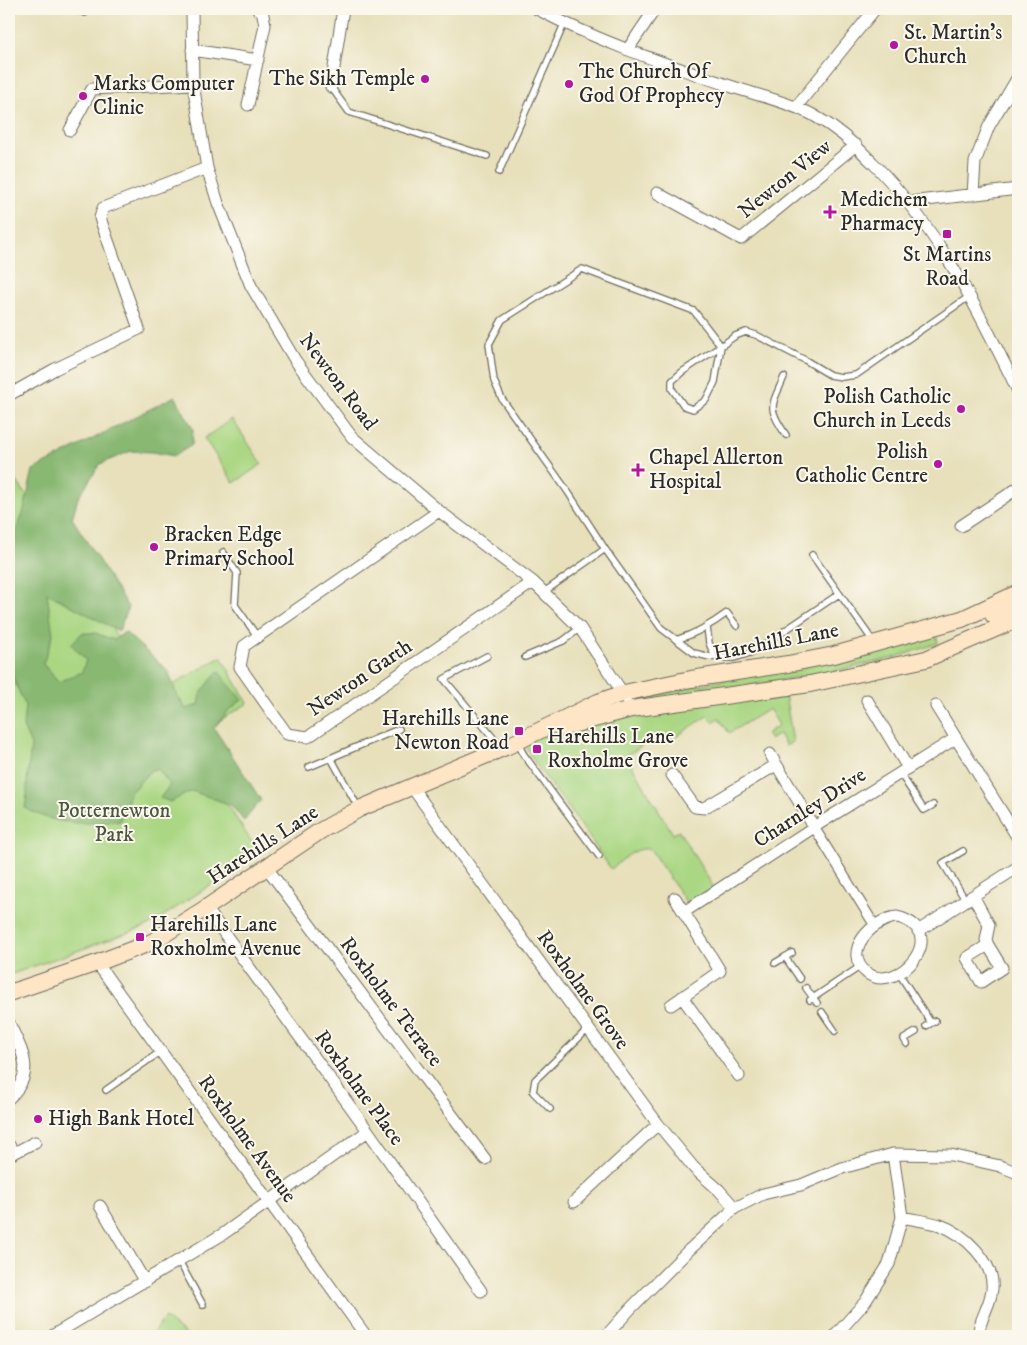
<svg xmlns="http://www.w3.org/2000/svg" width="1027" height="1345" font-family="'IM FELL DW Pica',serif">
	<style>
		.green { fill: #abd784; stroke: #6b8158 }
		.forest { fill: #88b872; stroke: #5a724e }
		.lines { fill: none; stroke-linecap: round; stroke-linejoin: round }
		.service-casing { stroke: #6d6a5d; stroke-width: 8 }
		.pedestrian-casing { stroke: #6d6a5d; stroke-width: 11 }
		.minor-casing { stroke: #6d6a5d; stroke-width: 13 }
		.secondary-casing { stroke: #6d6a5d; stroke-width: 18 }
		.service { stroke: #fff; stroke-width: 5.5 }
		.pedestrian { stroke: #fff; stroke-width: 9 }
		.minor { stroke: #fff; stroke-width: 11 }
		.secondary { stroke: #fde5c5; stroke-width: 16 }
		.poi-dot { fill: #b5179e; stroke: #fbf7ec; stroke-width: 2 }
		.labels { text-anchor: middle; dominant-baseline: central; stroke-width: 4; stroke-linejoin: round; paint-order: stroke }
		.poi-label { font-size: 21px; fill: #2b2b2b; stroke: #fbf7ec; text-anchor: start }
		.street-label { font-size: 21px; fill: #2b2b2b; stroke: #fbf7ec }
		.park-label { font-size: 21px; fill: #4b5641; stroke: #fbf7ec }
	</style>
	<rect width="100%" height="100%" fill="#fbf7ec"/>
	<filter id="ink" filterUnits="userSpaceOnUse"><feTurbulence type="fractalNoise" baseFrequency=".02" numOctaves="2"/><feDisplacementMap in="SourceGraphic" scale="10" xChannelSelector="R" yChannelSelector="G"/><feConvolveMatrix kernelMatrix="1 2 1 2 8 2 1 2 1" color-interpolation-filters="sRGB"/></filter>
	<filter id="wash" filterUnits="userSpaceOnUse"><feTurbulence type="fractalNoise" baseFrequency=".0096" numOctaves="4" result="noise"/><feDisplacementMap in="SourceGraphic" scale="20" xChannelSelector="R" yChannelSelector="G"/><feGaussianBlur stdDeviation="1.12" result="paint"/><feColorMatrix in="noise" values="0 0 0 0 0 0 0 0 0 0 0 0 0 0 0 0 0 1.4 0 .05"/><feComposite in="paint" operator="in"/></filter>
	<g filter="url(#wash)">
		<rect width="100%" height="100%" fill="#e7e0bb"/>
		<path class="green" d="M232,419l30,45 -28,19 -30,-45z
			M9,469l146,226 66,-38 27,46 -62,39 73,111 -109,72 -138,49 -3,-9z
			M936,633l2,10 -44,15 -58,13 -181,30 -1,-6z
			M784,688l9,54 -7,4 -7,-12 -9,6 -4,-6 13,-9 -10,-16 -40,24 -10,-15 -6,4 -6,-6 -40,27 -7,-9 -34,22 47,78 6,-3 37,60 -26,17 -40,-59c-16,-2 -27,11 -39,20 -17,-24 -32,-48 -50,-71 -14,-19 -29,-36 -38,-58l19,-9z
			M165,1318l22,18h-37z"/>
		<path class="forest" d="M175,396l18,33 -1,16 -18,11 -22,-4 -21,-1 -31,13 -22,34 -6,20 56,89 -9,24 -72,-38 6,42 -10,29 16,18 23,-10 4,-12 -15,-16 11,-11h13l19,7 11,-8 43,39 9,24 9,14 13,-4 2,-12 17,-22 24,29 -14,11 -14,17 47,72 -17,21 -13,-16 -39,-14 -22,11 -10,-4 10,-13 -12,-16 -7,1 -20,22 -11,29c-36,3 -63,5 -95,-13l2,-13v-14l4,-36 -8,-18 2,-22 -16,-36v-122l14,-33 10,-44z"/>
	</g>
	<g filter="url(#ink)">
		<g class="lines">
			<defs>
				<path id="service" d="M74,9l11,4
					M331,87l18,25 138,44
					M499,172l66,-150
					M784,377c-13,30 -17,30 2,58
					M223,552l14,21 -2,32 22,31
					M812,555l61,86
					M544,592l61,-43
					M839,594l-86,58 -19,6 -24,-1 -16,-4 -33,-25 -56,-79 -37,-57 -66,-93 -8,-18 -5,-37 13,-24 80,-51 112,42 27,35 -39,26 -10,9v8l12,17 9,3 13,-9 9,-18 6,-36 14,-10 11,-4 10,3 49,25 25,15 12,2 14,-2 114,-79
					M707,627l2,16 6,14
					M676,640c19,-6 35,-15 51,-27l10,13
					M487,656l-43,23 57,68
					M525,657l38,-16 17,-13
					M517,742l7,13 75,101
					M331,758l27,49
					M309,767l90,-38
					M900,773l24,37 9,-5
					M963,851l-20,12 23,38
					M785,957l7,-4
					M775,963l10,-6 15,22
					M898,972l33,51
					M806,988l11,15
					M810,1000l51,-34
					M822,1012l13,19
					M926,1026l9,-5
					M907,1044l-3,-5 12,-7
					M106,1090l54,-38
					M550,1109l-17,-17 2,-12 53,-51
					M179,1261l24,44"/>
				<path id="pedestrian" d="M814,827l61,99"/>
				<path id="minor" d="M192,9l1,75 14,84 11,35 33,83 44,74 57,77 87,74 94,71 47,46 46,70
					M537,9c60,32 126,54 190,76 28,10 60,16 86,30 22,12 42,29 59,47 66,66 106,147 146,229
					M628,49l27,-40
					M192,50l66,10
					M331,87l12,-78
					M248,105l17,-80 -3,-15 -5,-1
					M796,107l79,-98
					M70,130l22,-41 101,-5
					M657,193l84,46 115,-94
					M973,195l2,-33 14,-36 29,-49
					M910,202l108,-13
					M9,395l46,-26 84,-40 -39,-111 3,-10 104,-40
					M439,511l-195,135 -4,21 47,67 21,3 225,-155
					M961,526l57,-38
					M867,700l41,68
					M936,706l82,132
					M770,754l44,73
					M672,775l23,32 9,1 72,-43
					M411,786l247,338 36,44 25,22 16,18
					M267,868l218,291
					M973,896l16,29 -3,15 2,5 14,23 -21,14 -14,-24 21,-13
					M206,908l162,223 113,160
					M684,912l130,-85 142,-89
					M897,917c56,14 1,79 -30,56 -27,-21 6,-54 30,-56z
					M918,931l100,-64
					M97,963l269,373
					M682,997l57,79
					M671,1005l49,-34 -45,-73
					M9,1023c13,29 28,49 0,75
					M9,1145l5,8 21,-11
					M574,1202l84,-78
					M100,1206l45,76
					M902,1217c12,3 26,4 38,8 23,8 55,37 52,64 -2,19 -12,27 -14,47
					M52,1336l171,-102 145,-103
					M606,1336l25,-28 58,-58 46,-42 28,-14 38,-9 41,-17 51,-14 58,1 49,11 18,7
					M835,1336l30,-34 24,-38 13,-47 -9,-63"/>
				<path id="secondary" d="M993,615l25,-9
					M561,728l70,-19 179,-25 116,-25 92,-40
					M9,993l88,-30 55,-21 54,-34 114,-77 39,-22 149,-63 90,-44 26,-9 67,-14 97,-15 46,-9 128,-36 56,-26"/>
			</defs>
			<use href="#service" class="service-casing"/>
			<use href="#pedestrian" class="pedestrian-casing"/>
			<use href="#minor" class="minor-casing"/>
			<use href="#secondary" class="secondary-casing"/>
			<use href="#service" class="service"/>
			<use href="#pedestrian" class="pedestrian"/>
			<use href="#minor" class="minor"/>
			<use href="#secondary" class="secondary"/>
		</g>
	</g>
	<g class="poi-dot">
		<circle cx="894" cy="45" r="5"/>
		<circle cx="425" cy="79" r="5"/>
		<circle cx="569" cy="84" r="5"/>
		<circle cx="83" cy="96" r="5"/>
		<path d="M827.5 204.5h5v5h5v5h-5v5h-5v-5h-5v-5h5z"/>
		<rect x="942" y="229" width="10" height="10" rx="2.5"/>
		<circle cx="961" cy="409" r="5"/>
		<circle cx="938" cy="464" r="5"/>
		<path d="M635.5 462.5h5v5h5v5h-5v5h-5v-5h-5v-5h5z"/>
		<circle cx="154" cy="547" r="5"/>
		<rect x="514" y="726" width="10" height="10" rx="2.5"/>
		<rect x="532" y="744" width="10" height="10" rx="2.5"/>
		<rect x="135" y="932" width="10" height="10" rx="2.5"/>
		<circle cx="38" cy="1119" r="5"/>
	</g>
	<g class="labels">
		<g class="poi-label">
			<text x="904" y="33">St. Martin's<tspan x="904" dy="24">Church</tspan></text>
			<text x="579" y="72">The Church Of<tspan x="579" dy="24">God Of Prophecy</tspan></text>
			<text x="415" y="79" text-anchor="end">The Sikh Temple</text>
			<text x="93" y="84">Marks Computer<tspan x="93" dy="24">Clinic</tspan></text>
			<text x="840" y="200">Medichem<tspan x="840" dy="24">Pharmacy</tspan></text>
			<text x="947" y="255" text-anchor="middle">St Martins<tspan x="947" dy="24">Road</tspan></text>
			<text x="951" y="397" text-anchor="end">Polish Catholic<tspan x="951" dy="24">Church in Leeds</tspan></text>
			<text x="928" y="452" text-anchor="end">Polish<tspan x="928" dy="24">Catholic Centre</tspan></text>
			<text x="649" y="458">Chapel Allerton<tspan x="649" dy="24">Hospital</tspan></text>
			<text x="164" y="535">Bracken Edge<tspan x="164" dy="24">Primary School</tspan></text>
			<text x="509" y="719" text-anchor="end">Harehills Lane<tspan x="509" dy="24">Newton Road</tspan></text>
			<text x="547" y="737">Harehills Lane<tspan x="547" dy="24">Roxholme Grove</tspan></text>
			<text x="150" y="925">Harehills Lane<tspan x="150" dy="24">Roxholme Avenue</tspan></text>
			<text x="48" y="1119">High Bank Hotel</text>
		</g>
		<g class="street-label">
			<text transform="translate(785 179) rotate(-39)">Newton View</text>
			<text transform="translate(338 382) rotate(53)">Newton Road</text>
			<text transform="translate(776 642) rotate(-11)">Harehills Lane</text>
			<text transform="translate(360 678) rotate(-34)">Newton Garth</text>
			<text transform="translate(810 808) rotate(-33)">Charnley Drive</text>
			<text transform="translate(263 845) rotate(-33)">Harehills Lane</text>
			<text transform="translate(583 990) rotate(54)">Roxholme Grove</text>
			<text transform="translate(391 1002) rotate(53)">Roxholme Terrace</text>
			<text transform="translate(359 1088) rotate(54)">Roxholme Place</text>
			<text transform="translate(247 1139) rotate(54)">Roxholme Avenue</text>
		</g>
		<g class="park-label">
			<text x="114" y="811">Potternewton<tspan x="114" dy="24">Park</tspan></text>
		</g>
	</g>
	<rect width="1027" height="1345" fill="none" stroke="#fbf7ec" stroke-width="30"/>
</svg>
